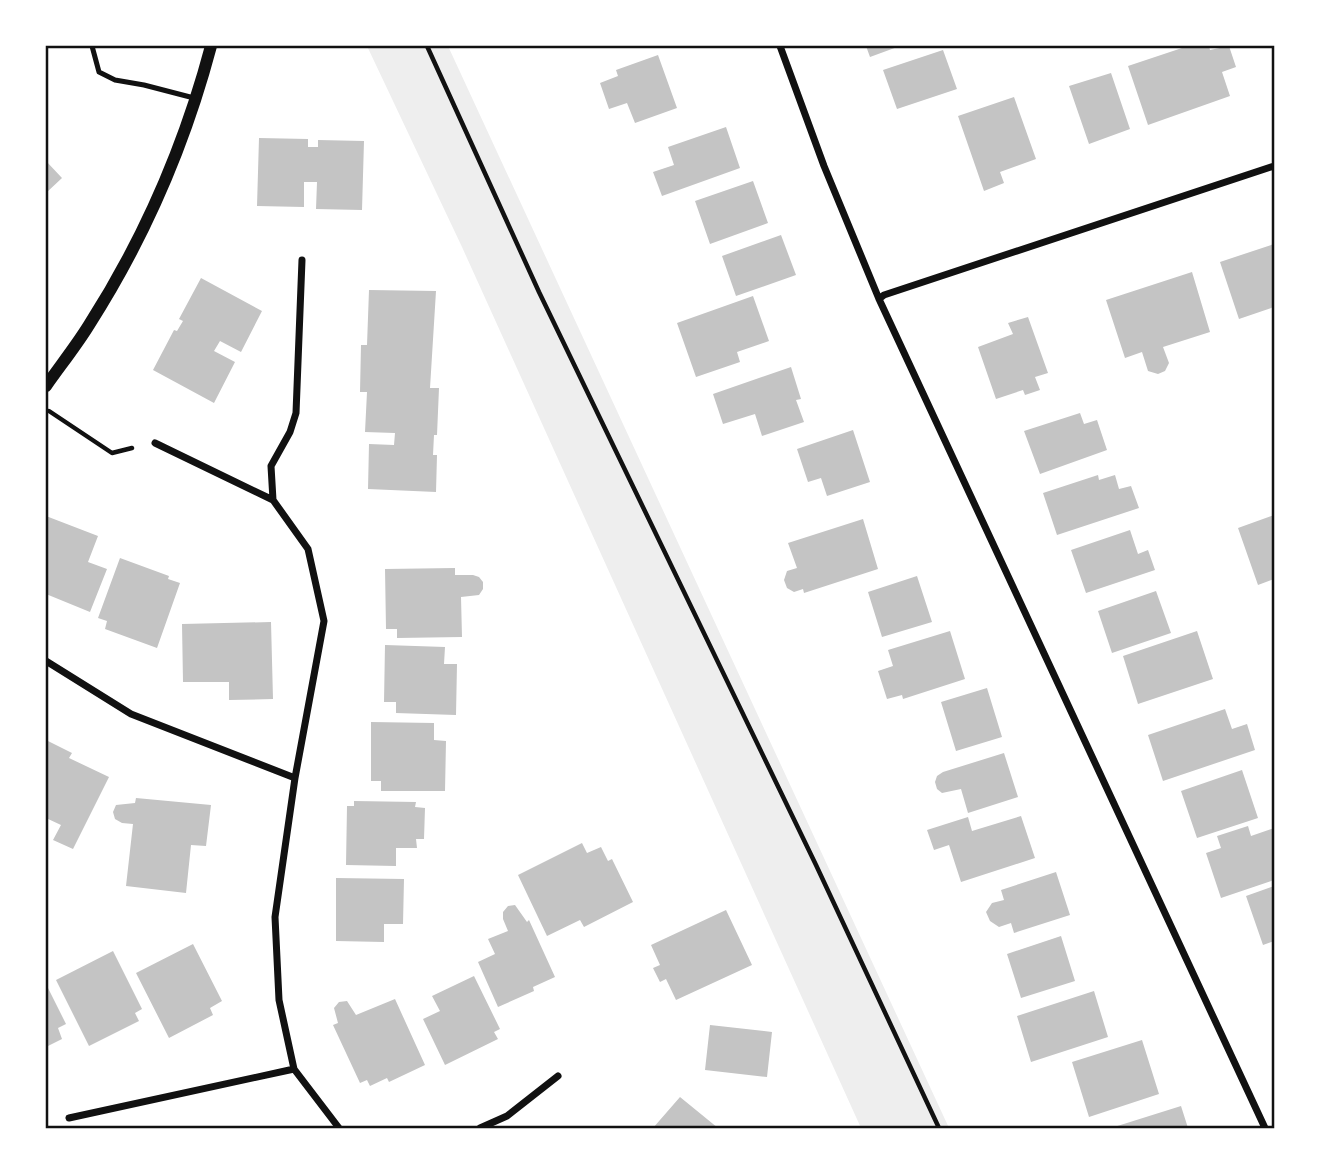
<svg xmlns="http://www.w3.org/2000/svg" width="1320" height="1174" font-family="Commissioner,sans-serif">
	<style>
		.green { fill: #eee }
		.building { fill: #c4c4c4 }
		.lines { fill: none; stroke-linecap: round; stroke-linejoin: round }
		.path { stroke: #111; stroke-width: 4.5 }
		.service { stroke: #111; stroke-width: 5 }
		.minor { stroke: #111; stroke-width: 7 }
		.tertiary { stroke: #111; stroke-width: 12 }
		.neatline { fill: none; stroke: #111; stroke-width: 2.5 }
	</style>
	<rect width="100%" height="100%" fill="#fff"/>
	<path class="green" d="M367,46h81l501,1082h-88l-399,-881z"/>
	<path class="building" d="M866,46h34l-30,11z
		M1188,46h21l1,4 19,-4 7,21 -14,5 8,24 -82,29 -20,-59z
		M943,50l14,39 -60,20 -14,-39z
		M658,55l19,53 -42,15 -8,-20 -18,6 -9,-26 18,-7 -2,-6z
		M1111,73l19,56 -41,15 -20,-58z
		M1014,97l22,62 -36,13 4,11 -20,8 -26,-75z
		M726,127l14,41 -78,28 -9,-24 21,-7 -6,-18z
		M259,138l49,1v8h10v-7l46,1 -2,69 -46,-1 1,-27h-13v25l-47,-1z
		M46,161l16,17 -16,15z
		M753,181l15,42 -58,21 -15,-43z
		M781,235l15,40 -60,21 -14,-40z
		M1274,244v63l-35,12 -19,-57z
		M1192,272l18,60 -47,15 6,16 -4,8 -7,3 -10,-3 -6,-19 -17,6 -19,-58z
		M201,278l61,33 -21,41 -21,-11 -6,10 21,11 -21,41 -61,-33 21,-40 3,1 6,-10 -4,-2z
		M369,290l67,1 -6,97h9l-2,47h-3l-1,20h4l-1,37 -68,-3 1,-45 25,1 1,-12 -30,-1 2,-40h-7l1,-47h6z
		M753,296l16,45 -32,11 3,10 -44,15 -19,-54z
		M1028,317l20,56 -13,4 5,13 -15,5 -2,-5 -27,9 -18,-52 35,-13 -5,-11z
		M791,367l10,32 -5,1 8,22 -42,14 -7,-22 -32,10 -10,-30z
		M1080,413l4,11 13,-4 10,30 -67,24 -16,-43z
		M853,430l17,52 -43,14 -6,-18 -13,4 -11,-33z
		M1098,475l1,5 16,-5 4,14 12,-3 8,22 -82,27 -14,-42z
		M1274,515v64l-16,6 -20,-57z
		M46,516l52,20 -10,26 19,7 -17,43 -44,-18z
		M863,519l15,50 -74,24 -1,-4 -9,3 -7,-4 -3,-8 3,-9 10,-3 -9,-25z
		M1130,530l8,24 10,-4 7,20 -69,23 -15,-43z
		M120,558l49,18 -1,3 12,4 -23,65 -52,-19 2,-8 -9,-3z
		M455,568v7h18l6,2 4,5v7l-4,6 -18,2 1,40 -65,1v-9h-11l-1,-60z
		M917,576l15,46 -50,15 -14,-45z
		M1156,591l15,42 -59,20 -14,-42z
		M271,622l2,77 -44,1v-18h-46l-1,-58z
		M950,631l15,48 -62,20 -1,-4 -15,4 -9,-28 15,-5 -5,-16z
		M1197,631l16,48 -75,25 -15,-48z
		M385,645l60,2 -1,17h13l-1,51 -60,-2v-11h-12z
		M987,688l15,49 -46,14 -15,-49z
		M1225,709l7,20 15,-5 8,26 -92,31 -15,-46z
		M371,722l63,1v17l12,1 -1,50h-64v-10h-10z
		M46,740l26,13 -3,5 40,19 -36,72 -20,-9 8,-15 -15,-7z
		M1004,753l14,44 -50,16 -7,-24 -19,4 -5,-4 -2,-7 2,-6 6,-4z
		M1242,770l16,48 -61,20 -16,-47z
		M136,798l75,7 -5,41 -15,-1 -5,48 -60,-7 7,-62 -11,-1 -7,-4 -2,-7 3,-7 19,-2z
		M354,801l62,1 -1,5 10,1 -1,31h-8l1,9h-21v18l-50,-1 1,-59h7z
		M1021,816l14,42 -74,24 -12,-37 -15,5 -7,-20 41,-13 4,14z
		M1248,826l3,10 23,-8v52l-53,18 -15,-45 15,-5 -4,-12z
		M582,843l5,10 14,-6 7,14 4,-2 21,43 -49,25 -4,-7 -33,16 -29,-61z
		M1056,872l14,43 -56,18 -3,-10 -12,4 -9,-6 -4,-9 6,-9 12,-3 -3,-10z
		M336,878l68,1 -1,45h-19v18l-48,-1z
		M1274,886v55l-11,4 -17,-49z
		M515,905l12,17 2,-2 26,57 -22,10 1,4 -36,16 -20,-45 17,-8 -7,-15 20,-8 -5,-12v-7l5,-6z
		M726,910l26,55 -76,35 -10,-21 -6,3 -7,-14 7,-3 -9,-20z
		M1061,936l14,45 -54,17 -14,-44z
		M193,944l29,57 -12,7 3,7 -44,23 -33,-65z
		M113,951l29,58 -7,4 4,8 -50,25 -33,-66z
		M474,976l26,53 -6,3 4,7 -53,26 -22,-46 17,-8 -8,-15z
		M46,984l20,40 -8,4 4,11 -16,8z
		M1094,991l14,46 -77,25 -14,-46z
		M395,999l30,66 -36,17 -2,-4 -17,8 -3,-6 -7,3 -27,-58 5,-2 -4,-15 5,-6 8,-1 9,14z
		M710,1025l62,7 -5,45 -62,-7z
		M1142,1040l17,54 -70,23 -17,-55z
		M680,1097l38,31h-65z
		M1181,1106l7,22h-77z"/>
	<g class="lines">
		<path class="path" d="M427,46l112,246 277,573 123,263
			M49,411l63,42 20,-5"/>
		<path class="service" d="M92,46l7,26 16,8 29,5 50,13"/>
		<path class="minor" d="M780,46l44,120 55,133 386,829
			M879,299l5,-4 390,-129
			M155,443l118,57 35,49 16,72 -29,157
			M273,500l-2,-34 19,-34 6,-19 6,-153
			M46,661l85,53 164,64 -20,139 4,83 15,69 45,59
			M69,1118l225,-49
			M480,1128l27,-12 51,-40"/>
		<path class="tertiary" d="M46,386c14,-20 30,-40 43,-61 55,-86 96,-181 122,-279"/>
	</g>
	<rect width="1320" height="1174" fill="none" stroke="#ffffff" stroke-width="94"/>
	<rect x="47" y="47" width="1226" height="1080" class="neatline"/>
</svg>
